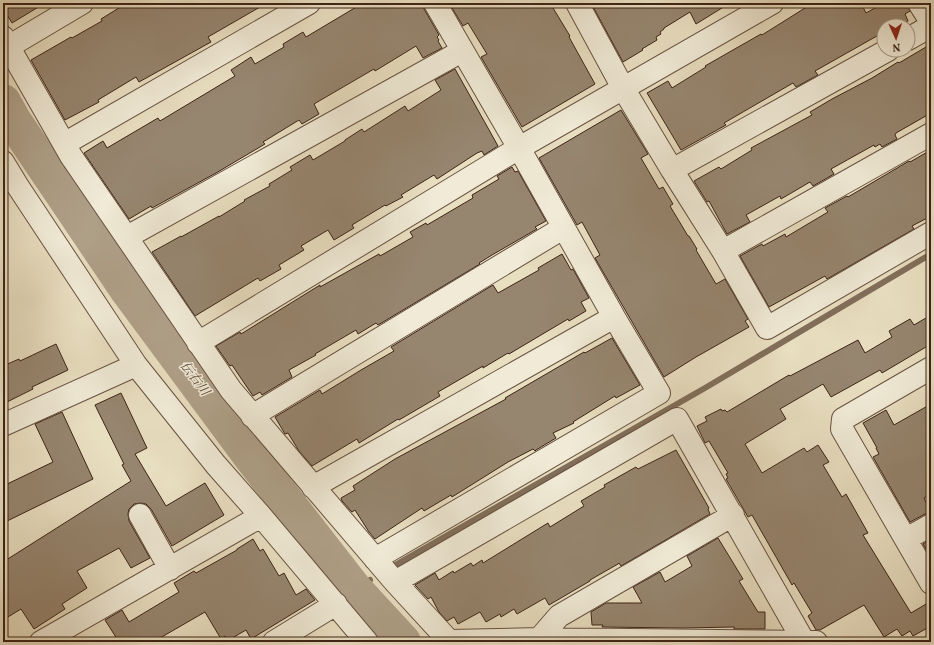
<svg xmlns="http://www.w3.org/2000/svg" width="934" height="645" font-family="Vollkorn,'Noto Serif JP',serif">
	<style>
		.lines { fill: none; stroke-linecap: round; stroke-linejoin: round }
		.stream { stroke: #816e5a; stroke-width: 6 }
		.river { stroke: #ae9f87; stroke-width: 36 }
		.building { fill: #96856f; stroke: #3e2417 }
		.minor-casing { stroke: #685241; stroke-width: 24 }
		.minor { stroke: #f0ead6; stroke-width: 22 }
		.labels { text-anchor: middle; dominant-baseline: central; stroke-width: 3; stroke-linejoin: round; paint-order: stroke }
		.water-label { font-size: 13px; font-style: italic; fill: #604939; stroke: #f0ead6 }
	</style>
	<rect width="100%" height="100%" fill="#e8dec0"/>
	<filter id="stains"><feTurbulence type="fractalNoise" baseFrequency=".005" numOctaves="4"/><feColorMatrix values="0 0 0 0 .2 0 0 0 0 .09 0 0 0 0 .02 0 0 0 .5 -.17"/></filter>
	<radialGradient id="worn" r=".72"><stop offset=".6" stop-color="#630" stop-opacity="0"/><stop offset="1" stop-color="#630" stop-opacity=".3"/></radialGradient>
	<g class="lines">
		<path class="stream" d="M390,568l315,-180 226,-134
			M355,590l15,-10"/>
		<path class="river" d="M3,102l10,18 114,169 126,170 102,131 48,52"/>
	</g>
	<path class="building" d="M3,3h42l-33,20 -9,-15z
		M127,3h140l-59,34 3,5 -72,40 -3,-5 -38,23 1,2 -34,18 -34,-60 40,-23 1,1 30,-17 -1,-2z
		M363,3h60l1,6 15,26 -2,2 2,3 -1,1 4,7 -19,10 -7,-12 -41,25 -1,-2 -60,35 5,10 -17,10 -3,-4 -36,22 2,2 -49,29 -64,35 -1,-2 -22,13 -45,-66 19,-12 4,7 51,-30 2,3 75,-45 -4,-6 20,-13 4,7 29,-17 -1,-3 20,-12 3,5z
		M449,3h101l20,33 -1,1 26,47 -73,43 -41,-70 6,-3 -19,-31 -5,3z
		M591,3h139l-34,21 -6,-12 -26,16v1l-4,3 1,2 -5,3 1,3 -15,9 1,1 -20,12z
		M813,3h48l5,10 18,-10h23l3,8 -5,3 3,7 -10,5h-14v6l-69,39 3,4 -22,12 -3,-4 -69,40 2,2 -45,25 -34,-57 21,-12 4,7 34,-21 -1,-1 56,-32 1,1z
		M931,44v69l-35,20 -1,2 2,4 -15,8 -2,-3 -5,3 -1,-2 -43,24 3,5 -21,12 -3,-4 -29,17 -1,-3 -34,19 4,7 -23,12 -18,-33 -2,1 -13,-21 25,-14 2,2 31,-19 -1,-2 61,-33 -2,-3 22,-13 40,-21 26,-16 1,1z
		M455,69l43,77 -14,9 -2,-4 -5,2 -40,26 -3,-4 -33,20 2,2 -17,9 -1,-1 -33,20 2,3 -20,12 -6,-10 -27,16 3,4 -25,15 2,4 -21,12 -2,-3 -63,38 -43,-64 29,-16v1l38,-21v1l26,-16 -1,-1 26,-14 -1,-2 23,-14 -2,-3 20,-12 3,5 32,-19v-1l17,-11 2,3 41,-26 3,5 33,-21 -6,-10z
		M621,110l27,44 -7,4 18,31 4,-2 10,17 -3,2 18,30h1l8,13 -1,1 20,34 9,-5 23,40 -3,2 4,6 -53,30 -32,20 -69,-119 5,-3 -18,-33 -5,3 -38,-67z
		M931,150v66l-19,10 2,3 -87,50 -2,-3 -56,31 -29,-51 22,-12 1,2 22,-12 1,3 42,-25 -3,-4 22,-12 1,1 61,-36 1,1z
		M512,167l3,5 3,-1 28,50 -11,6 2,2 -45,26 -13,8 1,1 -102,61 -2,-2 -18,11 -2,-4 -41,24 1,1 -27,15 3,7 -30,18 -2,-3 -7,4 -21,-31 -2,1 -14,-20 24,-14 1,2 79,-49v2l59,-33 1,2 33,-19 -3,-5 16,-9 1,2 46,-27 -1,-3 27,-16 -2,-3z
		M562,254l9,16 2,-1 16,29 -8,4 5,9 -17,10 -1,-2 -59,35 -1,-1 -25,15v-2l-45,26 2,4 -41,24 -1,-1 -39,24 -2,-4 -45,27 -13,-15 -11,-18 -3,1 -10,-17 45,-27 2,4 39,-24 33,-19 -3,-4 102,-62 5,8 41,-23 -1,-2z
		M931,315v29l-49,29 -2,-3 -49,27 -8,-13 -43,25 6,10 -41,25 17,29 42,-25 3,4 11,-7 11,17 -6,3 19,32 4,-3 22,39 -5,2 48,78 15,-9 5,8v14l-18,10 -3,-5 -8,5 -5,-7 -13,8 -20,-32 -44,25h-4l-8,-14 4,-3 -18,-30 -2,2 -40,-70 -4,2 -22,-38 2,-1 -2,-4 2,-1 -19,-32 -4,2 -8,-17 10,-5 -2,-4 16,-8 1,2 3,-1 2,2 62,-37 1,1 68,-36 7,13 27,-16 -3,-6 21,-12 4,6z
		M612,338l28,47 -24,13 -1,-2 -42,26 1,1 -21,10 3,5 -20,12 -1,1 -2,-2 -25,13 -56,35 -1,-2 -27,16 -2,-3 -47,31 -6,-7 -14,-22 -3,2 -10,-11 -1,-3 14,-8 -2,-4 42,-27 111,-60 -1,-1 79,-46 1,1z
		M56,344l12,26 -36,17 1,2 -30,15v-38l16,-7 1,2z
		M121,393l26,55 -12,6 31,52 39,-23 19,32 -52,31 -21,-37 -5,-5 -5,-1 -7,1 -5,5 -1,5 1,7 21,37 -19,10 -12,-20 -42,23 10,17 -25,16 3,5 -31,20 -13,-20 -18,11v-58l128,-81 -9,-16 2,-1 -29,-59z
		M931,404v90l-7,4 7,15 -6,1 -15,8 -37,-65 6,-3 -3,-6h1l-14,-25 23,-13 8,15z
		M62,412l31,67 -90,44v-37l50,-24 -18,-38z
		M676,450l33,58 -1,1 2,5 -89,52 -2,-3 -1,1 -28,16v1l-41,24 -4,-7 -28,16 -3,-5 -13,8 -1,-3 -14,8 -6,-10 -22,12 -4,-7 -7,4 -8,-9 -8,-15 -3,2 -13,-14 20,-12 4,7 14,-9 1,2 17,-10 2,3 9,-6 1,3 65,-40 2,4 34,-21 -3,-5 24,-14 -1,-2 32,-18 2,2z
		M718,538l25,41 -4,2 19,31h7v17h-31v-2l-51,1 -81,-1 1,-2h-11l-1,-13 15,-9h36l-9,-16 27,-15 5,10 27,-16 -5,-10z
		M253,539l7,12 3,-2 16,27 5,-3 12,22 10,-6 9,11 -64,39 -5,-9 -19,11 -2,-5 -4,3 -16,-27 -52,30h-34l-14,-22 17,-10 7,12 50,-30 -5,-9 20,-12 2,2 41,-23v-1z
		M931,539v19l-8,-14z"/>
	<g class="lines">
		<defs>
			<path id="minor" d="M577,3l46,85 49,82 51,81 44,77 164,-95
				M919,3l12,19
				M3,37l68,119 160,234 164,192 55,60
				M908,39l23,-13
				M8,47l74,-44
				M64,144l245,-141
				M3,162l14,23 119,180 80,100 45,51 106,126
				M672,170l216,-120
				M127,237l335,-186
				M723,251l208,-117
				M198,343l321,-195 253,-145
				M931,368l-88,51 -1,10 89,154
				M252,416l311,-188
				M3,425l133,-60
				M313,487l301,-170
				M140,515l30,54
				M906,539l25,-14
				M375,559l284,-166 -45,-76 -95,-169 -84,-145
				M395,582l282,-163 127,223
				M539,639l20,-23 174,-101
				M449,641l90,-2 277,3
				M41,642l220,-126
				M274,642l62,-38"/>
		</defs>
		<use href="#minor" class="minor-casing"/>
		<use href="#minor" class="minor"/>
	</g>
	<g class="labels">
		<g class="water-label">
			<text transform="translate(194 379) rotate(53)">伝右川</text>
		</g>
	</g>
	<rect width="934" height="645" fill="none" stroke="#e8dec0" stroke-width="16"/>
	<rect x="4" y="4" width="926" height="637" fill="none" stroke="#3e2417" stroke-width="2"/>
	<rect x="8" y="8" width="918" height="629" fill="none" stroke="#3e2417"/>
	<g transform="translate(896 38) rotate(177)"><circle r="19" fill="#f0ead6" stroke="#a99b8a"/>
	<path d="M0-3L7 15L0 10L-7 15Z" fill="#8f2418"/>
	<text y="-6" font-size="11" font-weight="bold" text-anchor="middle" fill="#3e2417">N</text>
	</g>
	<rect width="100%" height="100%" filter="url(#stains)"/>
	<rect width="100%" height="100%" fill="url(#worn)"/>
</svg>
